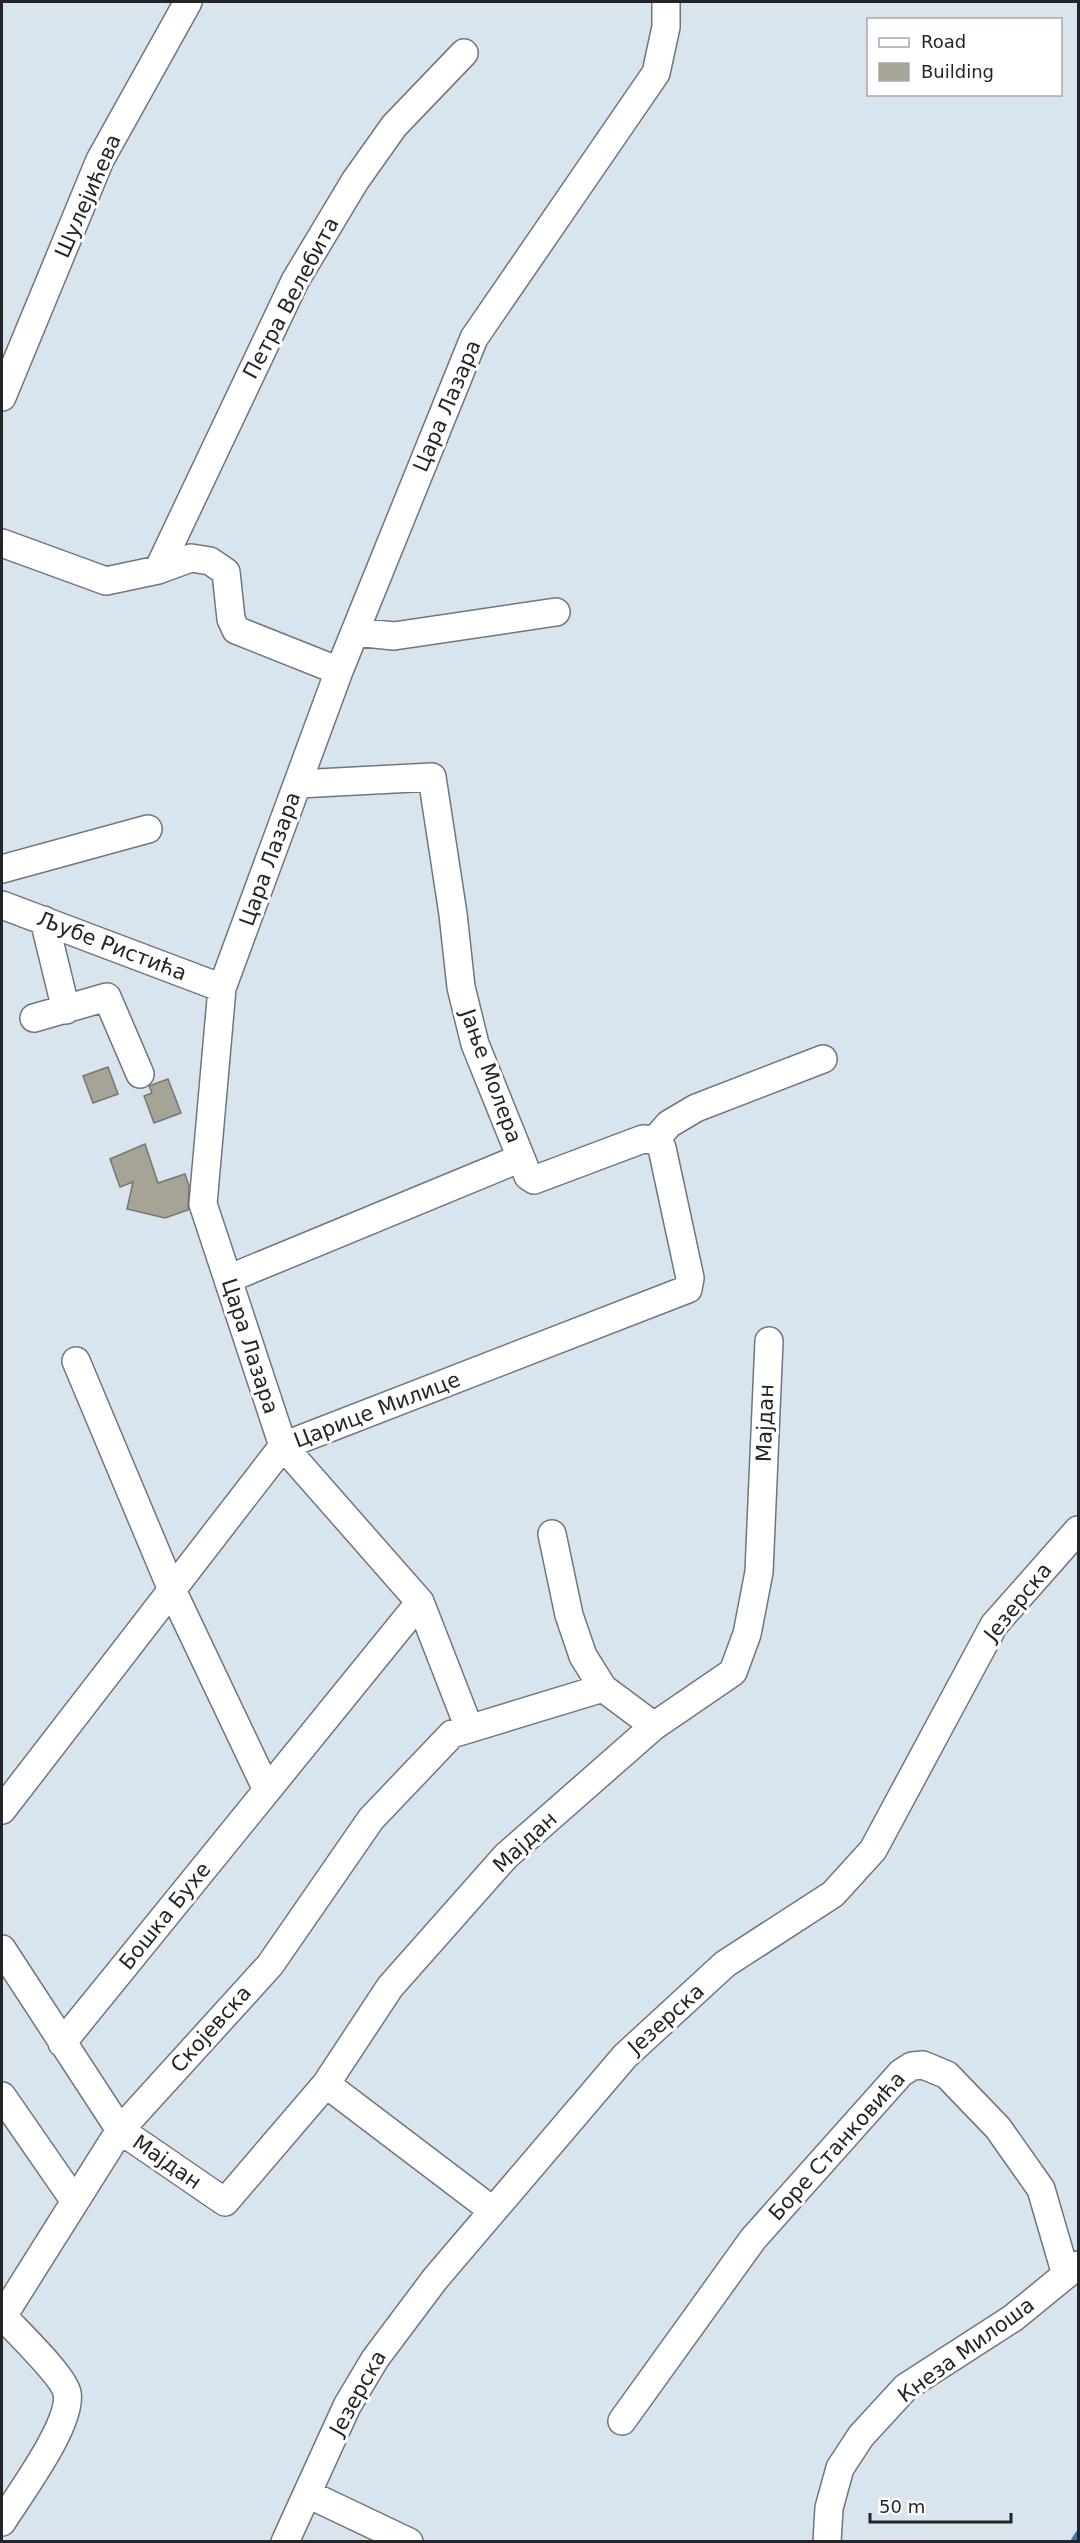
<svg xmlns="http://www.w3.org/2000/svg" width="1080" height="2543" font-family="'DejaVu Sans',sans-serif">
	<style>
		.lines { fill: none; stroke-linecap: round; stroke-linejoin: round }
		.stream { stroke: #3f79a2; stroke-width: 6 }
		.building { fill: #a6a497; stroke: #79776b; stroke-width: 1.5 }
		.minor-casing { stroke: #6d777f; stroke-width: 30 }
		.minor { stroke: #fff; stroke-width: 27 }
		.labels { text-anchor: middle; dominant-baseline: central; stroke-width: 6; stroke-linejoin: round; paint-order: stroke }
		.street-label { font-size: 21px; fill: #222629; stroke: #fff }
	</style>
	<rect width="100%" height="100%" fill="#d9e5ee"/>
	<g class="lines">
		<path class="stream" d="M1073,2542l5,-8"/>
	</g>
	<path class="building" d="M108,1067l10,27 -25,9 -10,-27z
		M168,1079l13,34 -27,10 -10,-27 8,-3 -3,-7z
		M145,1144l13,39 27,-9 4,12 -1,24 -23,8 -38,-9 6,-27 -13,5 -10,-28z"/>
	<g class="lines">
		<defs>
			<path id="minor" d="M2,397l98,-237 88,-158
				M2,543l104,38 52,-11 33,-12 19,3 16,11 5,47 5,11 103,41
				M158,570l137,-289 60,-100 39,-55 70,-73
				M355,632l39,4 162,-24
				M2,869l146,-40
				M2,905l220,83
				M44,920l22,90
				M34,1018l73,-21 33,77
				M655,1140l14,-16 27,-16 127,-49
				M521,1158l7,18 6,4 109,-41 12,1
				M228,1279l293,-121 -46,-114 -14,-57 -8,-73 -21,-137 -134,7
				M76,1361l96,229 95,200
				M552,1534l17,81 14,41 20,32
				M469,1728l-49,-126 -137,-156 -80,-242 19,-216 117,-317 135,-333 182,-265 10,-46v-25
				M2,1810l281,-364 405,-157 2,-11 -28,-130 -7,-8
				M2,1949l118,181 105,72 101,-118 64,-97 116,-131 148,-130 79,-54 14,-38 12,-62 10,-231
				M62,2043l358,-441
				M326,2084l166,126
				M2,2096l72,104
				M622,2421l131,-182 148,-166 11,-7 11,-1 24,10 51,53 43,61 25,86
				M308,2494l101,48
				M2,2522c16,-26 71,-99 65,-129 -3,-17 -51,-62 -64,-77l117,-186 150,-165 101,-146 81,-85 151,-46 51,38
				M285,2542l62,-136 28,-47 60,-80 190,-223 100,-92 108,-70 40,-44 121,-225 84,-95
				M827,2542l2,-34 11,-40 21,-32 45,-49 107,-69 65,-53"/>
		</defs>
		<use href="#minor" class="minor-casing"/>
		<use href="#minor" class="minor"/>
	</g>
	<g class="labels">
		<g class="street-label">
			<text transform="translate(88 196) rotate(-66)">Шулејићева</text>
			<text transform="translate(291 298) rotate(-62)">Петра Велебита</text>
			<text transform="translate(447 406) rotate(-67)">Цара Лазара</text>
			<text transform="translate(270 859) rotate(-70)">Цара Лазара</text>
			<text transform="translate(112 946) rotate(21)">Љубе Ристића</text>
			<text transform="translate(491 1076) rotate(70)">Јање Молера</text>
			<text transform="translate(250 1346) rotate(72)">Цара Лазара</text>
			<text transform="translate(377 1410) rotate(-21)">Царице Милице</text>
			<text transform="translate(765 1423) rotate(-88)">Мајдан</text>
			<text transform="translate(1018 1602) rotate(-51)">Језерска</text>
			<text transform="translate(525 1842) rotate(-43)">Мајдан</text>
			<text transform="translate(165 1916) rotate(-51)">Бошка Бухе</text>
			<text transform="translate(666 2019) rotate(-42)">Језерска</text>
			<text transform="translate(211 2029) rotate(-48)">Скојевска</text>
			<text transform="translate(837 2146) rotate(-48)">Боре Станковића</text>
			<text transform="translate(167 2162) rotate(35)">Мајдан</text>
			<text transform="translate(966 2350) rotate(-36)">Кнеза Милоша</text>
			<text transform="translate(358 2393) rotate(-61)">Језерска</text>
		</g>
	</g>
	<rect width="1080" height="2543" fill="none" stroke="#222629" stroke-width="6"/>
	<rect x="867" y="18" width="195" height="78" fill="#ffffff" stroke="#a7a8a9" stroke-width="1.5"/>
	<rect x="879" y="38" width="30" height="9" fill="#ffffff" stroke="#a7a8a9" stroke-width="1.5"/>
	<text x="921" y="48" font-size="18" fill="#222629">Road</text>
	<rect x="879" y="63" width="30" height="18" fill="#a6a497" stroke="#a7a8a9" stroke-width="1.5"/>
	<text x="921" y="78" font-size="18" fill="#222629">Building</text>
	<path d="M870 2513v9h141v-9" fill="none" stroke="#222629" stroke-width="3"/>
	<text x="879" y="2513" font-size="18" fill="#222629" stroke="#ffffff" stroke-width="4.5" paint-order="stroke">50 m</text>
</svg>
